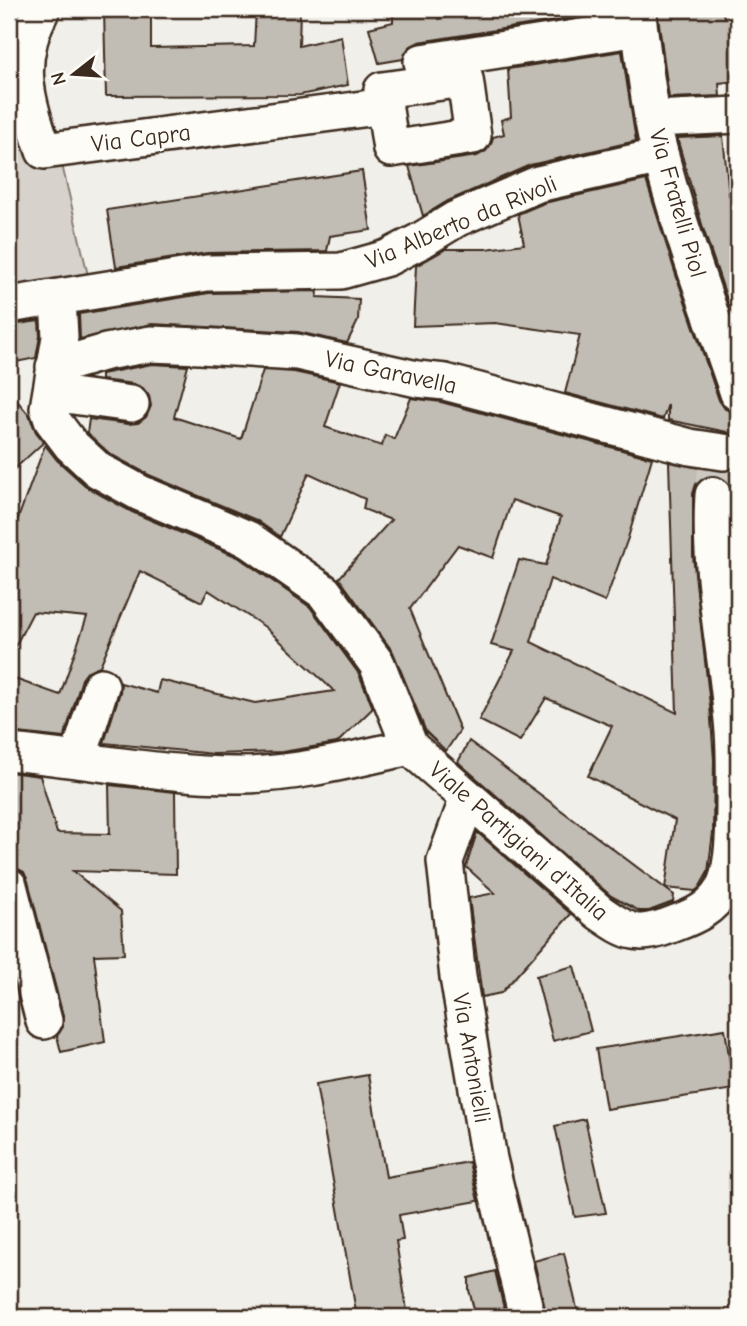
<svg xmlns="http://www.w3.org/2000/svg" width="747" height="1326" font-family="'Comic Neue',sans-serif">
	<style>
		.green { fill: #d7d2cc; stroke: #897e75; stroke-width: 2 }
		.building { fill: #c1bcb4; stroke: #3b2a1e; stroke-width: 2 }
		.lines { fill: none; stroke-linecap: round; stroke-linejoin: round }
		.street-tunnel { stroke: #cdc8c1; stroke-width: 35; stroke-dasharray: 35 18; stroke-linecap: butt }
		.street-casing { stroke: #3b2a1e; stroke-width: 40 }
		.street { stroke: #fdfcf7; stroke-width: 35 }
		.labels { text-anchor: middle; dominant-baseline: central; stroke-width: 6; stroke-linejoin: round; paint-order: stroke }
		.street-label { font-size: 24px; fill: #3b2a1e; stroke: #fdfcf7 }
	</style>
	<rect width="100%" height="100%" fill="#f1efea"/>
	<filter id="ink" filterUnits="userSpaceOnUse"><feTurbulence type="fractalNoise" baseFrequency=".0143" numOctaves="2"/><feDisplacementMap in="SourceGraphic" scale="14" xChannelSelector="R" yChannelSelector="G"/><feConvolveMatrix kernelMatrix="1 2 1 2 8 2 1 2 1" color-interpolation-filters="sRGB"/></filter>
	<g filter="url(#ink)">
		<path class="green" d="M9,9h30l-19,56 39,87 32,136 -82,13z"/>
		<path class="building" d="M104,9h47v39l103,-2 2,-37h44l-1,37 42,-10 7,49 -48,10 -194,1z
			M393,9h46v10l40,-10h138v2l-198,31 -10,5 -6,12 -24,4 -10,-35 24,-6z
			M657,9h65l2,8 14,-2v66l-19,2 1,13 -51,2z
			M622,51l14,90 -106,24 -82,36 -25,15 -14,-50 68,-10 9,-5 5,-7 2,-7 11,-3 -3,-14 10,-3 -3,-48z
			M723,136l6,59 9,-2v139l-35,-104 -26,-90z
			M362,171l9,59 -41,6 -3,15 -120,2 -91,14 -9,-57z
			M646,180l29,92 44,128 6,9 13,4v27l-11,-8 -59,-12v-16l-5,15 -98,-26 15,-58 -85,-12 -82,3 3,-60 30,-17h40l38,-5 -6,-30 26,-11z
			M318,291l-1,6 42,2 -1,22 -11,22 -49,-11 -146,-8 -72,15 -1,-25 130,-21z
			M39,321l1,15 -4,22 -25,5v-38z
			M152,364l36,2 -14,51 67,22 22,-69 31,2 46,10 -15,45 57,19 3,-11 9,4 17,-41 30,4 211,56 -24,80 -23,64 -55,-23 -19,63 146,71 -8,-251 51,10 10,-1 8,-6v141l-5,-52v-58l-2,-10 -8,-8 -10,-3 -9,2 -8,7 -3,10v62l17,149 4,55 -1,73 -5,39 -9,16 -4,3 -30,-3 10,-68 -87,-44 24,-50 -66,-28 -26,43 -41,-21 35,-69 -23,-6 28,-85 27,5 15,-48 -49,-17 -19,58 -35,-13 -48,64 50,121 -14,21 -20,-19 -33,-80 -54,-74 52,-58 -28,-11 2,-10 -56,-26 -29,64 -24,-17 -107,-45 -39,-21 -23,-21 2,-14 39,5 10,-1 8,-6 5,-11 -2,-10 -6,-8 -9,-4 -33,-4v-6z
			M9,391l20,24 7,17 8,10 -35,32z
			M45,445l12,15 31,28 44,24 106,45 72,50 49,67 14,34 -36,35 -55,9 -68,2 -110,-11 16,-51 1,-9 36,10 3,-13 95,23 79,-12 -69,-64 -57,-37 -6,12 -62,-31 -40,95 -12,5 -6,8 -18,59 -55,-6v-55l51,18 27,-78 -54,-5 -24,46v-115z
			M469,741l205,154 -1,7 -24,9h-10l-28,-15 -153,-134z
			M9,772l31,4 17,57 53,1 -1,-49 66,7 1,82 -103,-3 48,40 3,43 -30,1 11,87 -44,10 -4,-16 6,-9v-11l-35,-135 -4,-9 -8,-4 -7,-28z
			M477,832l94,82 -70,79 -19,4 -13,-99 26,-5 -29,-26z
			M574,966l17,65 -38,10 -17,-65z
			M725,1029l9,60 -128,20 -10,-60z
			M368,1075l18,102 83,-15 9,39 -79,14 4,25 -7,1 12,76h-51l-41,-233z
			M585,1119l21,94 -31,4 -20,-91z
			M564,1253l15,64h-32l-13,-56z
			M495,1271l11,46h-30l-7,-27v-12z"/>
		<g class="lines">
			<path class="street-tunnel" d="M713,495l3,-30"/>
			<defs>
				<path id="street" d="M42,9c-28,53 -16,88 2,142l341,-45
					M637,9c6,42 10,86 19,128 21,87 53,171 82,256
					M422,62l217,-34
					M465,79l8,57 -82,13 -9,-59z
					M654,119l84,-4
					M58,299l2,38 -12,71 4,12 19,25 27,25 42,23 108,46 76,53 53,72 33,83 189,165c31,22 40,26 77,11 19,-7 36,-15 46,-33 12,-20 12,-61 12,-84 0,-24 1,-49 -1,-74 -6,-79 -25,-157 -20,-237
					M9,305l198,-32 134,-2 46,-13 33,-17 36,-22 82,-35 123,-28
					M54,367l52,-15 45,-8 49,2 97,6 120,27 28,3 245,65 33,5
					M51,393l80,11
					M9,752c77,7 155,24 233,23 57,-1 113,-16 168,-28
					M78,759l23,-73
					M468,798l-23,63 13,116 31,182 38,158
					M9,886l35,135"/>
			</defs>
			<use href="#street" class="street-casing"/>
			<use href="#street" class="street"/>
		</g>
	</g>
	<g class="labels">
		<g class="street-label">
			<text transform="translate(141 138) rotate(-7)">Via Capra</text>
			<text transform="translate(678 203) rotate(74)">Via Fratelli Piol</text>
			<text transform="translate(461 222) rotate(-23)">Via Alberto da Rivoli</text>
			<text transform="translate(391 372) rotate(12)">Via Garavella</text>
			<text transform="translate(519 841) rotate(41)">Viale Partigiani d'Italia</text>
			<text transform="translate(472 1058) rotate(80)">Via Antonielli</text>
		</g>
	</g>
	<rect width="747" height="1326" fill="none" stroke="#fdfcf7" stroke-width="35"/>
	<rect x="18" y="18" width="712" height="1291" fill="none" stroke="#3b2a1e" stroke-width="2.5" filter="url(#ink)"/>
	<g transform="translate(74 74) rotate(253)" stroke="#fdfcf7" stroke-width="5" paint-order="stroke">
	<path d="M0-5L12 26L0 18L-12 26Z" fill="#3b2a1e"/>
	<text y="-10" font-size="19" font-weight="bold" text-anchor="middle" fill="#3b2a1e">N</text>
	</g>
</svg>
